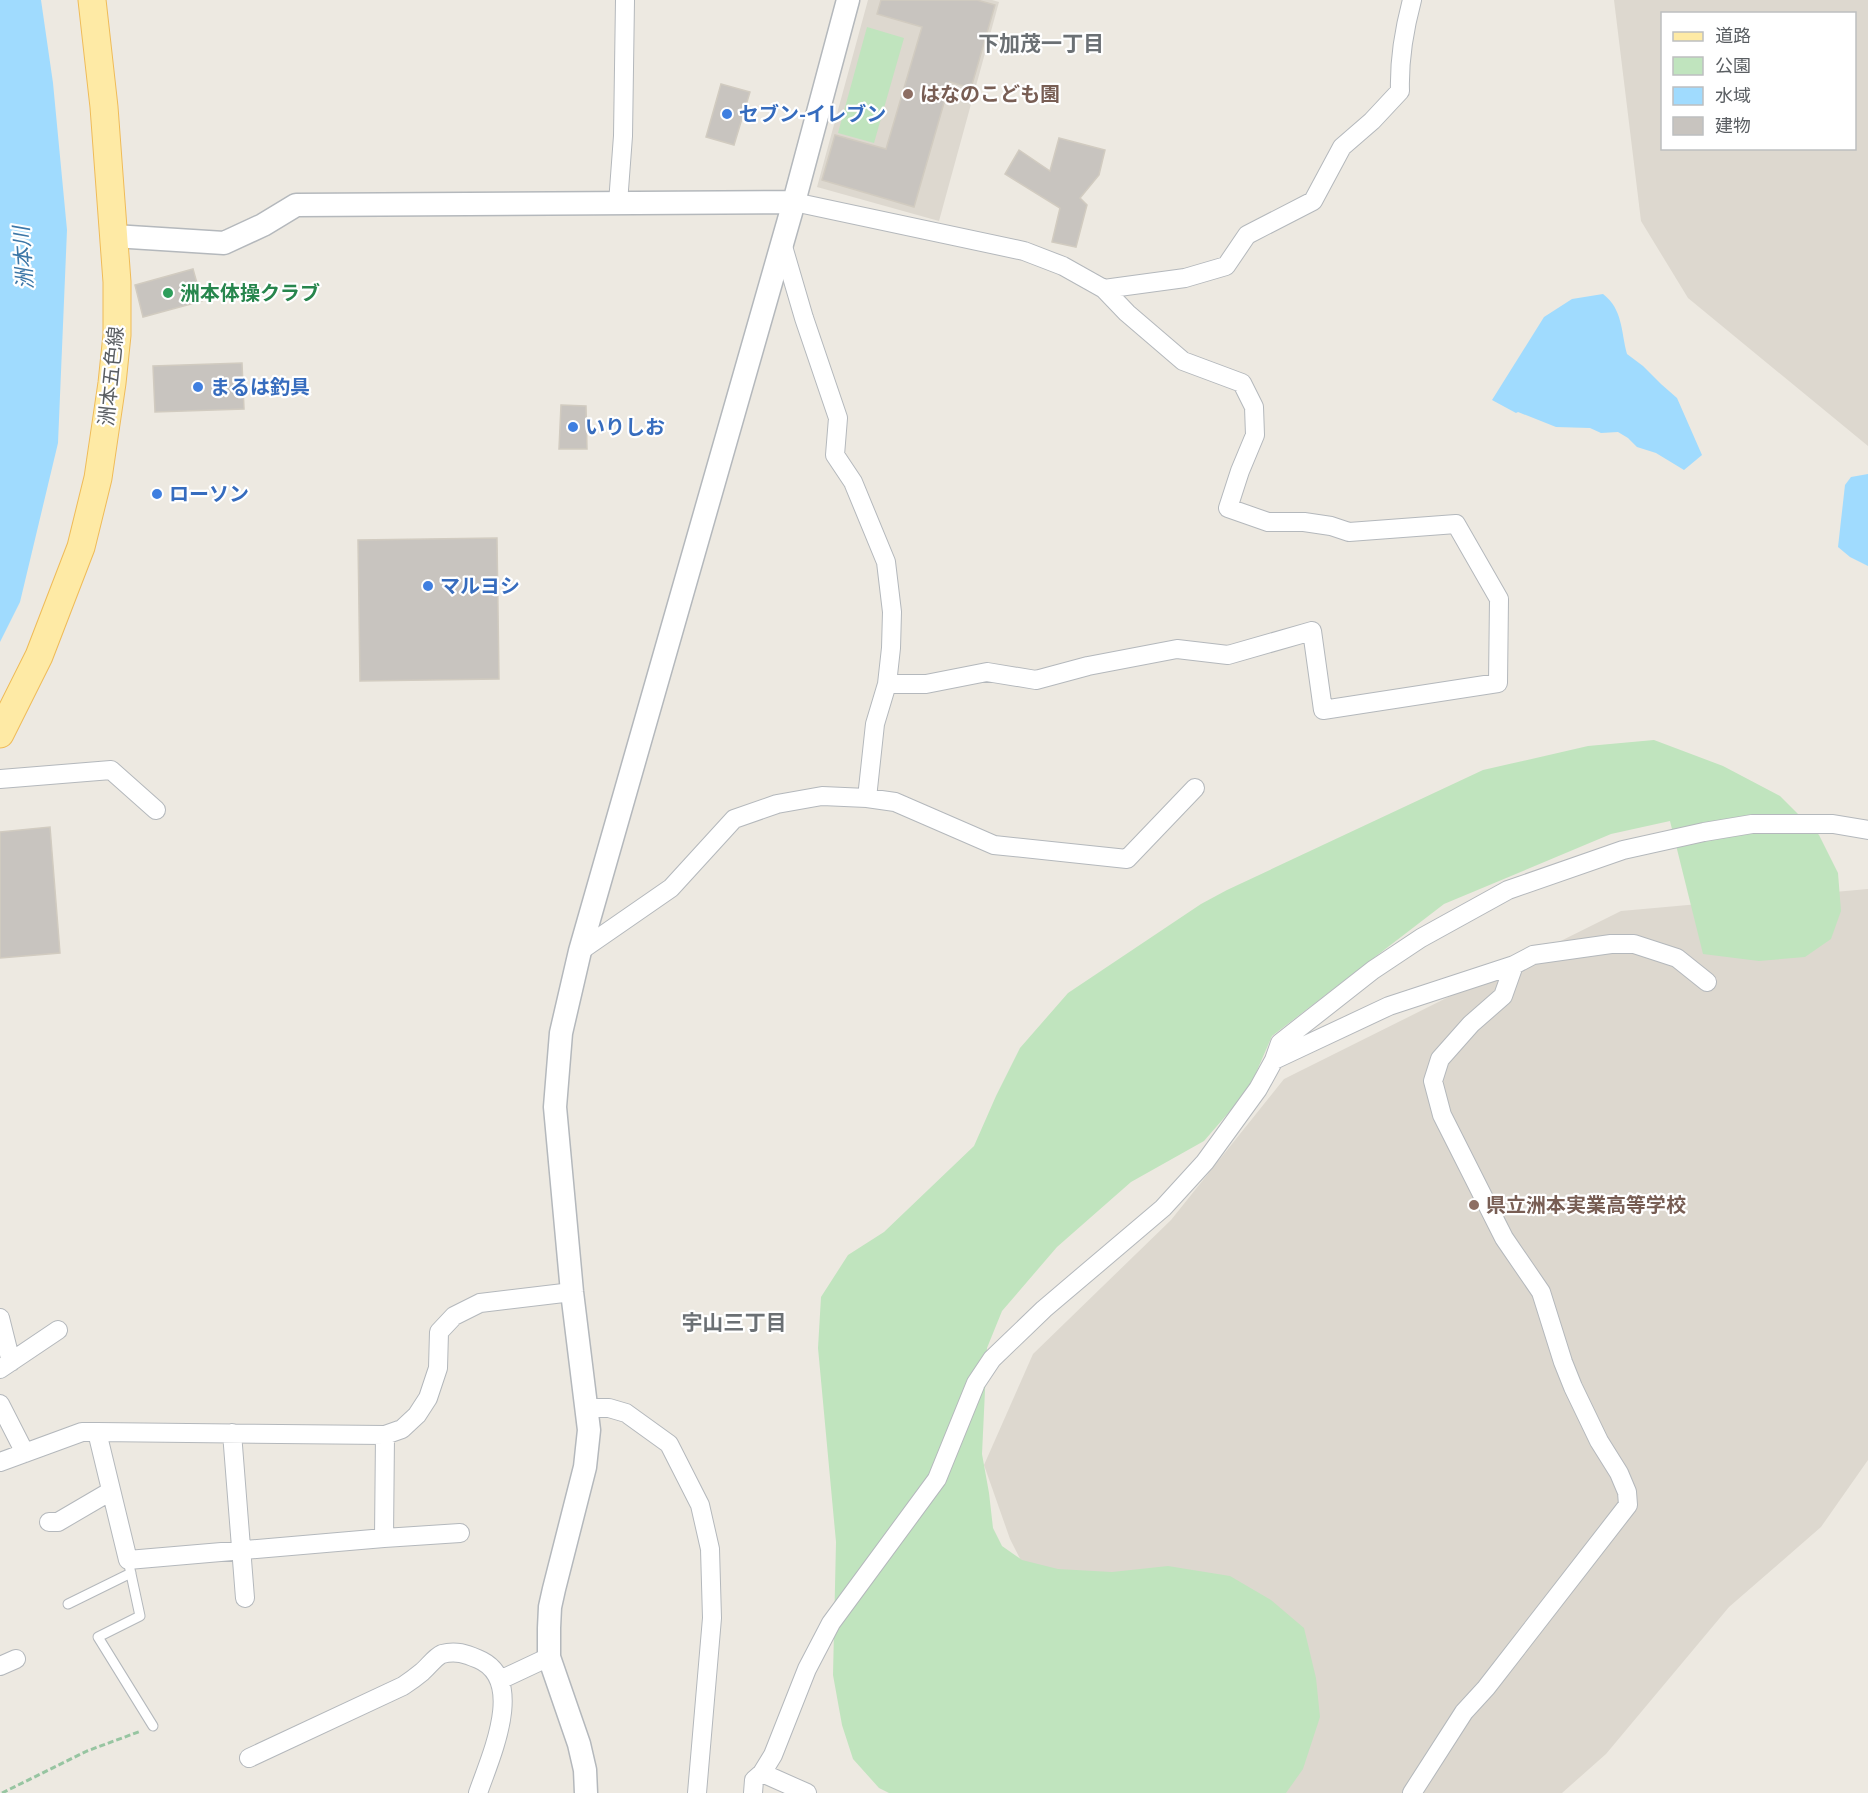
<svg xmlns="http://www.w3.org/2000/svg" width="1868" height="1793" font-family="'PT Sans','Noto Sans JP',sans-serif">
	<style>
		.education { fill: #ddd8cf; fill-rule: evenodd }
		.green { fill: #c0e4be }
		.water { fill: #a0dbfe }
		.building { fill: #c8c4bf; stroke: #d1cbc0; stroke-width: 1.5 }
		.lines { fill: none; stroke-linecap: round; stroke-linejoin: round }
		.service-casing { stroke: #b4b8bc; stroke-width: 11 }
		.minor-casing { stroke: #b4b8bc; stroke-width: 20 }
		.tertiary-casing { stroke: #b4b8bc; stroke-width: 25 }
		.primary-casing { stroke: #efbb58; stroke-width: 29 }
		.path { stroke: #97c5a1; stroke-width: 3; stroke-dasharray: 6 3; stroke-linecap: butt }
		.service { stroke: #fff; stroke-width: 9 }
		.minor { stroke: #fff; stroke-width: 18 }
		.tertiary { stroke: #fff; stroke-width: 22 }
		.primary { stroke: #feeaa5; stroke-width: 27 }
		.education-dot { fill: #8d6e63; stroke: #fff; stroke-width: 2 }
		.shop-dot { fill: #3f7fe0; stroke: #fff; stroke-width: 2 }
		.leisure-dot { fill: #2e9e5b; stroke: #fff; stroke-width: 2 }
		.labels { text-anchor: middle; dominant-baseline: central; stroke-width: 4.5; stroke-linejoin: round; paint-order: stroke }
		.education-label { font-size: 20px; font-weight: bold; fill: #785e54; stroke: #fff; text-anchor: start }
		.shop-label { font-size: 20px; font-weight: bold; fill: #366cbe; stroke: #fff; text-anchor: start }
		.leisure-label { font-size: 20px; font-weight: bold; fill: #27864d; stroke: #fff; text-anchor: start }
		.street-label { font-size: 20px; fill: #5a5e62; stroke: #fff }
		.neighbourhood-label { font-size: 21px; font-weight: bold; fill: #6b7074; stroke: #fff }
		.water-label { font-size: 21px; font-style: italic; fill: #3c77a7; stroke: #fff }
	</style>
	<rect width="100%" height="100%" fill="#ede9e1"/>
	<path class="education" d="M868,0h124l7,2 -60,219 -122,-34z
		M1614,0h254v446l-180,-148 -47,-77zM1662,14h192v134h-192z
		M1868,889v571l-47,67 -92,80 -123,147 -44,39h-294l-215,-169 -43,-85 -26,-74 49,-111 138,-134 113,-141 337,-168z"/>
	<path class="green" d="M867,27l37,11 -30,105 -36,-10z
		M1654,740l69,26 57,30 39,39 19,38 3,38 -10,28 -26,18 -46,4 -56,-7 -33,-133 -59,13 -167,70 -172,132 -23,53 -45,52 -73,41 -74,65 -55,64 -15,37 -5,106 7,39 4,35 9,18 20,14 36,9 54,3 56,-6 62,10 41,24 33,28 12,50 4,39 -17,52 -17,24h-397l-10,-5 -26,-29 -11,-34 -9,-50 3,-133 -18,-194 3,-51 27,-42 36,-23 90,-86 22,-50 24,-48 48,-55 133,-89 26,-14 256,-120 105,-24z"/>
	<path class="water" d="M0,0h41l12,83 14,147 -9,213 -38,159 -20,40z
		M1603,294c20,15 18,38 24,60l16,12 18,18 16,14 25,57 -18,15 -28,-17 -19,-6 -9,-9 -10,-6 -17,1 -11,-5 -34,-1 -38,-15 -2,1 -24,-13 52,-83 28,-18z
		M1868,474v92l-18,-9 -12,-10 7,-62 6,-8z"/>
	<path class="building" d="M881,0h96l18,5 -24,83 -21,-6 -36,125 -92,-27 13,-45 51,14 36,-122 -45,-13z
		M721,84l29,8 -16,53 -28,-8z
		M1059,138l46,12 -6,25 -19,23 7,7 -11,42 -24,-5 8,-34 -55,-34 14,-24 31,21z
		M193,269l9,32 -59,16 -8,-32z
		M242,363l2,46 -89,3 -2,-46z
		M561,405l25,1 1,43h-28z
		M497,538l2,141 -139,2 -2,-141z
		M50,827l10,126 -60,5v-126z"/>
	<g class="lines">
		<defs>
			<path id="service" d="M128,1560l12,56 -42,21 55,89
				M68,1604l63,-31"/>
			<path id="minor" d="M794,202l230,49 39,15 41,23 23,24 56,48 59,22 12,24 1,28 -15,36 -12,37 40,14h36l27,4 18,6 107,-8 43,75 -1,84 -175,27 -11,-79 -84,24 -51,-6 -89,17 -52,14 -49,-8 -61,12h-39
				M618,203l5,-67 2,-136
				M782,243l22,75 34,100 -3,37 18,27 33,80 6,50 -1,36 -4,36 -12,40 -8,74
				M1104,289l81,-11 41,-12 21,-31 66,-34 29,-54 30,-26 28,-30c-1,-32 4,-61 12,-91
				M0,779l111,-9 45,40
				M580,951l91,-63 63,-69 43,-15 45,-8 45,2 28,4 99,43 133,14 68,-71
				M1274,1060l115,-54 125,-41 19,-10 78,-11h23l43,14 30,24
				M0,1318l11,44
				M0,1369l58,-39
				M0,1404l25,49
				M588,1408h21l17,5 43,31 31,61 10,44 2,69 -15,175
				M232,1433l13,165
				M0,1462l82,-30h15
				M49,1522h9l53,-31
				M460,1533l-76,5 -256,22 -31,-128 288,3 17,-6 15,-14 11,-17 10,-30 1,-36 15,-16 26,-13 92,-11
				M384,1538l1,-103
				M0,1666l16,-7
				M500,1680l49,-23
				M249,1758l154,-72c6,-4 13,-9 19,-14 6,-5 13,-15 20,-18 14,-4 24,0 36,5 49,20 12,99 0,134
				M762,1773l45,20
				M753,1793l1,-13 8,-7 11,-18 34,-86 24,-46 106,-144 39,-96 16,-24 52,-50 119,-101 42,-46 53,-73 16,-29 6,-17 93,-73 48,-32 87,-48 115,-40 81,-18 48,-8h81l35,6
				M1412,1793l52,-81 22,-24 142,-183 -1,-13 -8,-19 -20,-32 -26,-54 -10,-25 -22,-70 -37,-54 -62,-123 -9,-34 7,-22 31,-35 32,-28 11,-31"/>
			<path id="tertiary" d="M114,236l110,7 39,-18 33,-20 498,-3
				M586,1793l-1,-23 -6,-26 -30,-87v-29l1,-21 4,-18 31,-122 4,-37 -17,-138 -17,-185 6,-74 19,-82 214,-749 54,-202"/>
			<path id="primary" d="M0,734l39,-78 42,-109 17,-69 14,-95 5,-48v-53l-13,-175 -12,-107"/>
		</defs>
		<use href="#service" class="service-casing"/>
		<use href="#minor" class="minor-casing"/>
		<use href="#tertiary" class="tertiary-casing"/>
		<use href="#primary" class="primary-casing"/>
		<path class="path" d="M2,1793l85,-42 54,-20"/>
		<use href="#service" class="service"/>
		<use href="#minor" class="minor"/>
		<use href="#tertiary" class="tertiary"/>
		<use href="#primary" class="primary"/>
	</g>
	<g class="education-dot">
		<circle cx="908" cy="94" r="6"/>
		<circle cx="1474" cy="1205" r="6"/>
	</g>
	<g class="shop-dot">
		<circle cx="727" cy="114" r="6"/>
		<circle cx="198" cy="387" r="6"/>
		<circle cx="573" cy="427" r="6"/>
		<circle cx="157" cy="494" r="6"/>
		<circle cx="428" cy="586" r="6"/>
	</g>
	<circle class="leisure-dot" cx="168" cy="293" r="6"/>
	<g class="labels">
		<g class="education-label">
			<text x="920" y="94">はなのこども園</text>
			<text x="1486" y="1205">県立洲本実業高等学校</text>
		</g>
		<g class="shop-label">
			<text x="739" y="114">セブン-イレブン</text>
			<text x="210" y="387">まるは釣具</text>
			<text x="585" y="427">いりしお</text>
			<text x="169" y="494">ローソン</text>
			<text x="440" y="586">マルヨシ</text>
		</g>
		<g class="leisure-label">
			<text x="180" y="293">洲本体操クラブ</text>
		</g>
		<g class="street-label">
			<text transform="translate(111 376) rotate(-84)">洲本五色線</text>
		</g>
		<g class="neighbourhood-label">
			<text x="1041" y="43">下加茂一丁目</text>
			<text x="734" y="1322">宇山三丁目</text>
		</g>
		<g class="water-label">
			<text transform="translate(23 258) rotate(-94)">洲本川</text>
		</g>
	</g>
	<rect x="1661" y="12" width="195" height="138" fill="#ffffff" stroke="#bdbfc0" stroke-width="1.5"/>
	<rect x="1673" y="32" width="30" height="9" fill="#feeaa5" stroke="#bdbfc0" stroke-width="1.5"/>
	<text x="1715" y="42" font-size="18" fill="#5a5e62">道路</text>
	<rect x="1673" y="57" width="30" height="18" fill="#c0e4be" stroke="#bdbfc0" stroke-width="1.5"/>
	<text x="1715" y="72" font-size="18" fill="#5a5e62">公園</text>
	<rect x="1673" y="87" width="30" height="18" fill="#a0dbfe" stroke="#bdbfc0" stroke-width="1.5"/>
	<text x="1715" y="102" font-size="18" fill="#5a5e62">水域</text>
	<rect x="1673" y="117" width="30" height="18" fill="#c8c4bf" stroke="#bdbfc0" stroke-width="1.5"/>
	<text x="1715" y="132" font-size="18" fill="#5a5e62">建物</text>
</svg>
